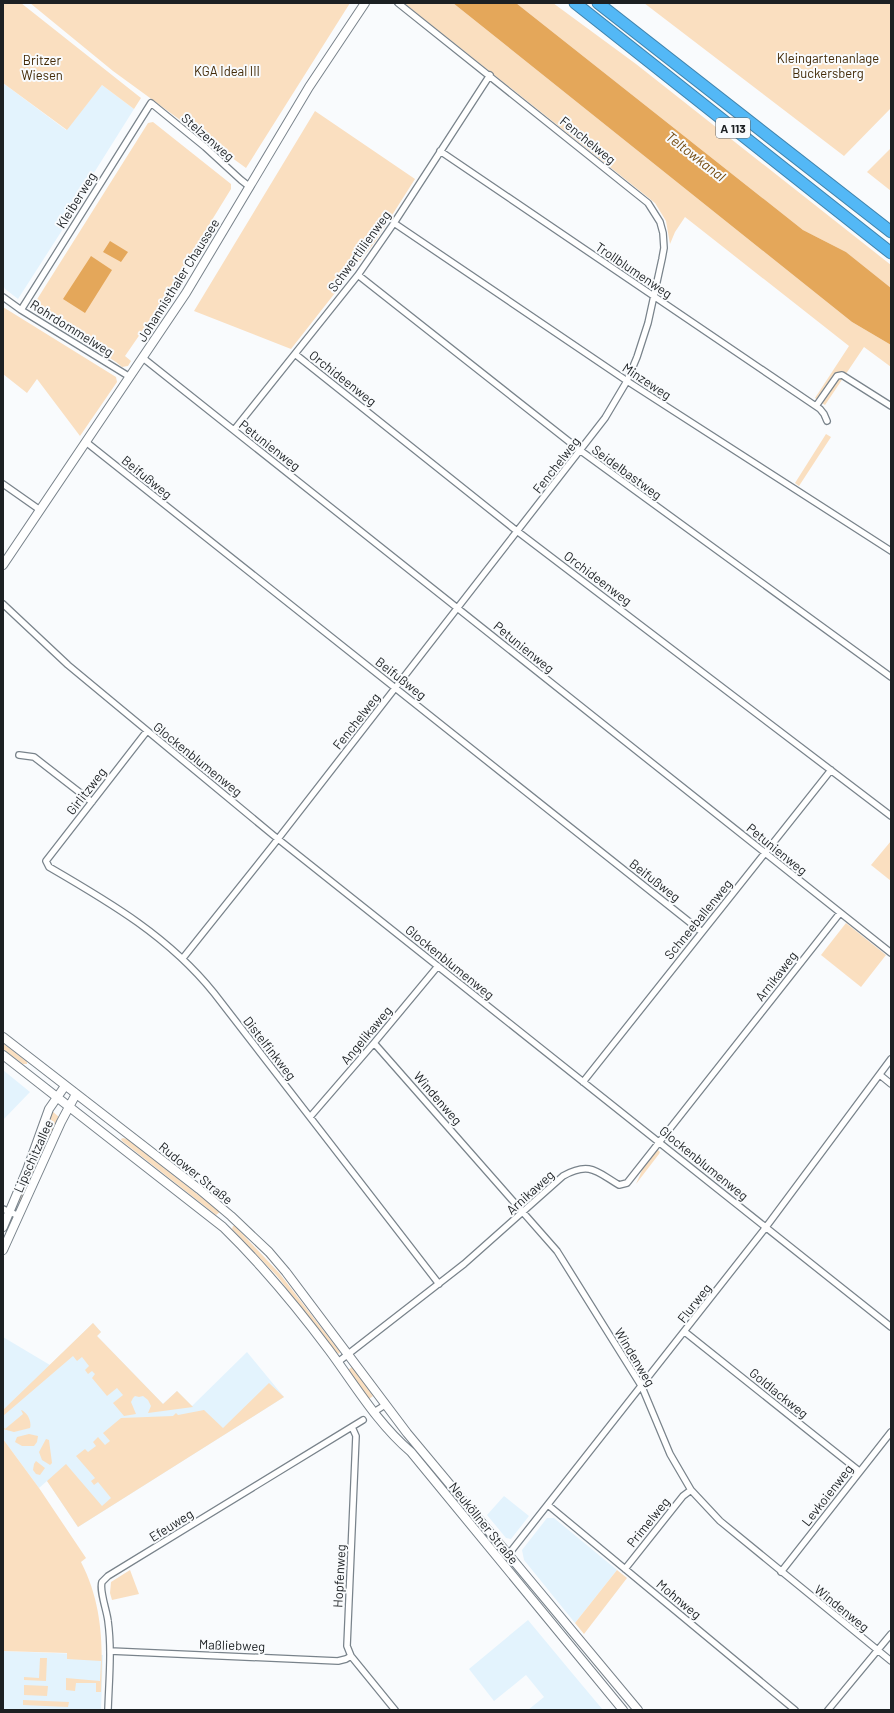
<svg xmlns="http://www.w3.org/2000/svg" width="894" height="1713" font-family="Barlow,sans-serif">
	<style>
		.built { fill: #e3f3fd }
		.green { fill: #fadfc0 }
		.water { fill: #e4a75a }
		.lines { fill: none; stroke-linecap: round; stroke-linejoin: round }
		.street-casing { stroke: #79838b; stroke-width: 8 }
		.secondary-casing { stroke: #79838b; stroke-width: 10 }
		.highway-casing { stroke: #4083ac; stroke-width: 13 }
		.street { stroke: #fff; stroke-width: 5.5 }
		.secondary { stroke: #fff; stroke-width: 8 }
		.highway { stroke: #53b8f6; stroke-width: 11 }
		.labels { text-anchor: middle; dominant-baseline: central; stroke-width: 4; stroke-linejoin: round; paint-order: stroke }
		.shield { fill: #f9fbfd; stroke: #5e6264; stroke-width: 1 }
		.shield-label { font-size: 12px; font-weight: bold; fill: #1c2023 }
		.park-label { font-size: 13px; fill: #432b08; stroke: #f9fbfd }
		.street-label { font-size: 13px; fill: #1c2023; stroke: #f9fbfd }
		.water-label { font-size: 14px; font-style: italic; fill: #754c11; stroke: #f9fbfd }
	</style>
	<rect width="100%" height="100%" fill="#f9fbfd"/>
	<path class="built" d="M3,83l63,47 36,-45 32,24 -42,67 3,3 -77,120 -13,-10 -2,-4z
		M3,1070l27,22 -27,28z
		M93,1323l8,9 -4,4 66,68 14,-13 15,15 55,-54 37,45 -206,130 -31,-46 -8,7 -36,-49v-102l47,28z
		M504,1496l25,20 -18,23 -5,-1 -19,-23z
		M547,1518h7l63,52 -42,53 -51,-63 -2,-10z
		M528,1620l44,53 31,37h-75l16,-13 -18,-22 -32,26 -25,-32z
		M3,1651l100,4 -2,55h-98z"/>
	<path class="green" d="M3,3h18l120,95 -7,11 -32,-24 -35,45 -64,-47z
		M30,3h320l-104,165 -133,-97z
		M404,3h49l399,319 39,23v22l-27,-20 -39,58 -10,-7 34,-52 -164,-129 -10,15 -5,12 -4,-23 -11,-18z
		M516,3h37l83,61 255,201v23l-45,-36 -43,-22z
		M644,3h247v105l-47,48z
		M315,111l100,68 -40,63 -84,107 -97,-38z
		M153,122l78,62v5l-75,122 -31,45 6,5 -3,5 -6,1 -6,-5 -86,-55 4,-7 2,1 112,-178z
		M891,148v43l-24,-19z
		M3,307l113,70 1,5 -37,54 -43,-57 -10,14 -24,-19z
		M826,434l5,3 -32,49 -4,-3z
		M891,841v40l-20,-16z
		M846,923l40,32 -25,32 -40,-32z
		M3,1043l24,19v2h-4l-20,-15z
		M52,1111l7,6 -23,47 -14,39 -4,-2z
		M123,1138l4,1 93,73 -4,3 -94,-74 -1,-2z
		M657,1149l3,3 -1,2 -23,30 8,-18z
		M233,1226h2l45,48 60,78 -1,2 -4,-3 -58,-75 -45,-47z
		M93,1323l8,9 -4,4 66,68 14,-13 16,16 -45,6 3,-7 -3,-6 -5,-4 -4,1 -4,-1 -2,2 -2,4 5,12 -12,2 -11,-13 10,-8 -6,-7 -10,8 -15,-18 3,-4 -3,-3 -4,3 -3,-4 4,-4 -7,-9 -5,4 -4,-5 -70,60v-6z
		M352,1367l21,29 -4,3 -21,-29z
		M269,1383l15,14 -206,130 -31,-46 19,-17 36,42 9,-8 -13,-16 -4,3 -3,-4 4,-3 -19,-22 9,-7 3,3 8,-6 -3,-4 5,-5 7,8 5,-4 -7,-8 18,-15 52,-2 3,-3 2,2 26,-5 19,18z
		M21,1410c6,2 11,11 9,18l-16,4 -11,-3v-3l2,3 18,-15z
		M29,1434l9,2 -1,6 -3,4h-12l-7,-4 2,-5z
		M3,1439l36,49 47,70 -5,4c22,43 22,84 20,130h-5v-9h-20l-1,8 -9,-1v-12l34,3 1,-20 -34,-2v-6l-64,-2z
		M46,1439l3,1 3,23 -2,2 -8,-5 -3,-8z
		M36,1461l9,7 -5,7 -4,-1 -3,-4 1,-6z
		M130,1570l9,24 -27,6 -2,-7 1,-11z
		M617,1570l10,8 -43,56 -9,-11z
		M40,1658h7l-1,23 -22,-1v-3l15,1z
		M24,1685l24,1 -1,10 -23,-1z
		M23,1700l46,2 -1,5 -45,-2z"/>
	<path class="water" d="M453,3h63l287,227 43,22 45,36v57l-39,-23z
		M110,241l18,11 -7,10 -18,-10z
		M91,256l21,14 -27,43 -22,-14z"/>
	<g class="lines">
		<defs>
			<path id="street" d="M440,151l380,258 4,5 3,7
				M394,223l233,158 264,170
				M358,275l223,176 310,226
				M3,297l18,13 109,67
				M21,310l130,-207 54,44 36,33 9,7
				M295,354l218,174 378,288
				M143,358l748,595
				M816,406l21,-30 5,-1 49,31
				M234,430l124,-155 36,-52 96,-148
				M86,442l616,490
				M3,484l37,26
				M3,604l65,61 205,170 618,492
				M147,731l-101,130 3,6c62,36 120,70 165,126l225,291
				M19,755l15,2 58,45
				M183,958l91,-114 331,-426 22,-37 10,-24 11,-34 14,-64 2,-11 -1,-15 -3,-11 -12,-19 -250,-200
				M374,1043l183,208 85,136 28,67 21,36 29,31 171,140
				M880,1075l11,9
				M583,1082l248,-312
				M310,1117l64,-74 64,-77
				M3,1209l16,7
				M685,1332l174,139
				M338,1362l126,-98 99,-88c27,-15 34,-4 56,9l8,-2 213,-270
				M374,1412l11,-7
				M352,1427l4,9 -9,210 4,10 44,54
				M548,1505l247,205
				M508,1555l255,-324 128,-172
				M625,1569l58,-73 8,-6
				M781,1572l110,-140
				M110,1651l228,10 8,-2 5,-3
				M108,1710c1,-30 4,-60 0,-89 -1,-10 -9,-31 -6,-39l6,-6 255,-156
				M828,1710l63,-76"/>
			<path id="secondary" d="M3,565l183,-272 123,-206 56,-84
				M3,1037l196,152 32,27 38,36 17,20 121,161 231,277
				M3,1055l220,172c40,39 73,79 106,123 26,35 48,73 82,102l212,258
				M3,1227l24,-57 22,-61 16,-23
				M3,1250l58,-128 15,-28"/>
			<path id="highway" d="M575,3l316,250
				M598,3l293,229"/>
		</defs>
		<use href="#street" class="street-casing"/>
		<use href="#secondary" class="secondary-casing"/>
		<use href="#highway" class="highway-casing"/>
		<use href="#street" class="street"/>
		<use href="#secondary" class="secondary"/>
		<use href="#highway" class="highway"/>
	</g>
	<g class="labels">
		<rect class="shield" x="716" y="118" width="34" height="20" rx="3"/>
		<g class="shield-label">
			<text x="733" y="128">A 113</text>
		</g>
		<g class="park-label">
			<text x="828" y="58">Kleingartenanlage<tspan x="828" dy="15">Buckersberg</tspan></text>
			<text x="42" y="60">Britzer<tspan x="42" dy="15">Wiesen</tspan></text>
			<text x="227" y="71">KGA Ideal III</text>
		</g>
		<g class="street-label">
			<text transform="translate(208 137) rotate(41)">Stelzenweg</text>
			<text transform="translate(588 140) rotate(39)">Fenchelweg</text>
			<text transform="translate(76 200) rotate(-58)">Kleiberweg</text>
			<text transform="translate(359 251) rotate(-54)">Schwertlilienweg</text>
			<text transform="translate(634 270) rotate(34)">Trollblumenweg</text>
			<text transform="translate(178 280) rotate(-58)">Johannisthaler Chaussee</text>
			<text transform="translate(72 328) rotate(32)">Rohrdommelweg</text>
			<text transform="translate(343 378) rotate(38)">Orchideenweg</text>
			<text transform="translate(647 381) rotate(33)">Minzeweg</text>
			<text transform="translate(270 445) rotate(38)">Petunienweg</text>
			<text transform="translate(556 465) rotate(-52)">Fenchelweg</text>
			<text transform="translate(627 472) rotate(36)">Seidelbastweg</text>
			<text transform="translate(147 477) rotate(39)">Beifußweg</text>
			<text transform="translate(598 578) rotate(37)">Orchideenweg</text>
			<text transform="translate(524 647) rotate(39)">Petunienweg</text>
			<text transform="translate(401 678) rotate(38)">Beifußweg</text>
			<text transform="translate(356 721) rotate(-52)">Fenchelweg</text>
			<text transform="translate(198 759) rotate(39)">Glockenblumenweg</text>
			<text transform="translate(86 791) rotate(-52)">Girlitzweg</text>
			<text transform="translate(777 849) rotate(39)">Petunienweg</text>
			<text transform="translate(655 880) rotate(38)">Beifußweg</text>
			<text transform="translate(698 919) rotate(-51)">Schneeballenweg</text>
			<text transform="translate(450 962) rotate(39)">Glockenblumenweg</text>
			<text transform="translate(776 976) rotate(-52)">Arnikaweg</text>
			<text transform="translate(366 1035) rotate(-50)">Angelikaweg</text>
			<text transform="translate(270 1048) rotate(52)">Distelfinkweg</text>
			<text transform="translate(438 1098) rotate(49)">Windenweg</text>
			<text transform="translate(33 1156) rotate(-66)">Lipschitzallee</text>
			<text transform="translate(704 1163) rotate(39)">Glockenblumenweg</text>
			<text transform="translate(196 1173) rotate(39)">Rudower Straße</text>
			<text transform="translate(530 1192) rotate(-42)">Arnikaweg</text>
			<text transform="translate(694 1303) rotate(-52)">Flurweg</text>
			<text transform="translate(635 1357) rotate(59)">Windenweg</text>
			<text transform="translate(779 1393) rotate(39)">Goldlackweg</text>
			<text transform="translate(827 1495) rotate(-52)">Levkoienweg</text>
			<text transform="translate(648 1522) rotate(-51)">Primelweg</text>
			<text transform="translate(484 1523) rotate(51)">Neuköllner Straße</text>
			<text transform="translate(171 1525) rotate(-32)">Efeuweg</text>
			<text transform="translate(339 1576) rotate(-87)">Hopfenweg</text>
			<text transform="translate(679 1599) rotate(40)">Mohnweg</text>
			<text transform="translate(842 1608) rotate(39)">Windenweg</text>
			<text transform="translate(232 1645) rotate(2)">Maßliebweg</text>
		</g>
		<g class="water-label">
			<text transform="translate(696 156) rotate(38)">Teltowkanal</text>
		</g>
	</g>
	<rect width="894" height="1713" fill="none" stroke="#1c2023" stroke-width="8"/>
</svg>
